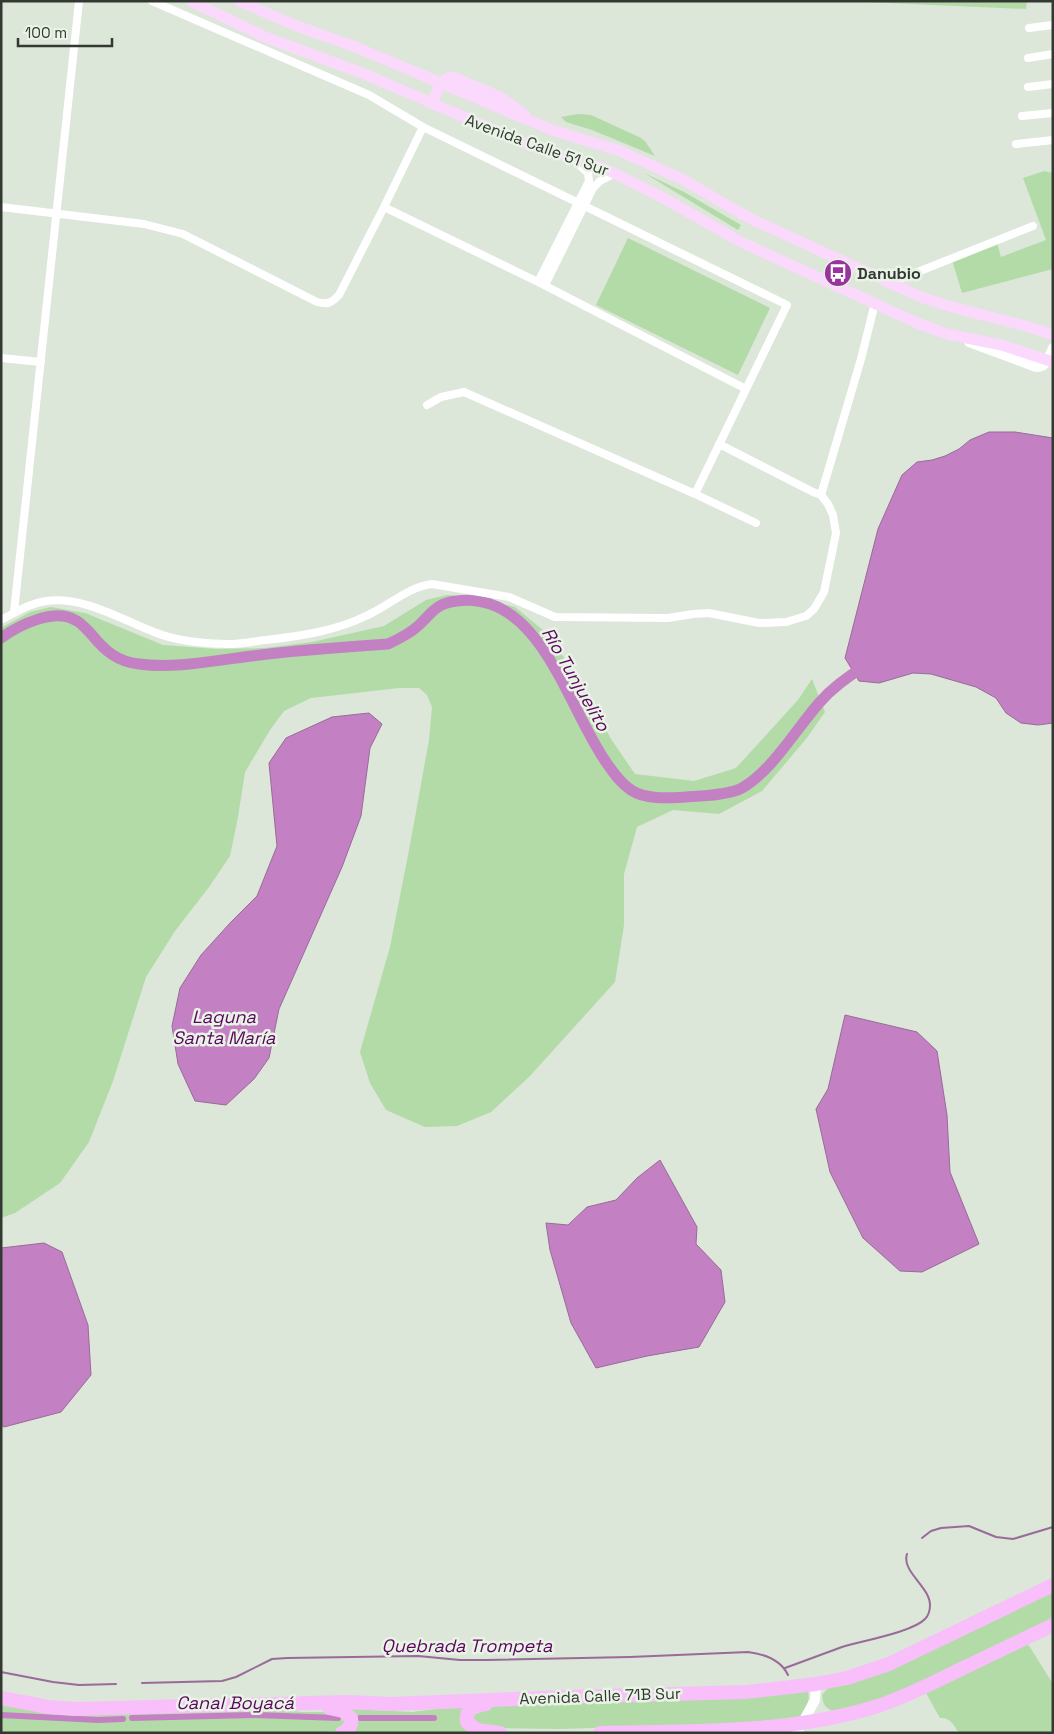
<svg xmlns="http://www.w3.org/2000/svg" width="1054" height="1734" font-family="'Space Grotesk',sans-serif">
	<style>
		.green { fill: #b2dba8 }
		.water { fill: #c381c4; stroke: #986b98 }
		.lines { fill: none; stroke-linecap: round; stroke-linejoin: round }
		.stream { stroke: #986b98; stroke-width: 2 }
		.canal { stroke: #c381c4; stroke-width: 6 }
		.river { stroke: #c381c4; stroke-width: 11 }
		.street { stroke: #fff; stroke-width: 8 }
		.secondary { stroke: #fff; stroke-width: 10 }
		.primary { stroke: #fbd9fc; stroke-width: 11 }
		.highway { stroke: #f9bffa; stroke-width: 14 }
		.labels { text-anchor: middle; dominant-baseline: central; stroke-width: 5; stroke-linejoin: round; paint-order: stroke }
		.street-label { font-size: 16px; fill: #343833; stroke: #e9f3e6 }
		.poi-label { font-size: 16px; font-weight: bold; fill: #343833; stroke: #e9f3e6; text-anchor: start }
		.water-label { font-size: 18px; font-style: italic; fill: #5b065f; stroke: #e9f3e6 }
	</style>
	<rect width="100%" height="100%" fill="#dce6d9"/>
	<path class="green" d="M843,1h184l-1,8z
		M578,114l13,1 48,22 6,4 10,15 -63,-26 -26,-8 -5,-5z
		M1044,171l9,2v96l-91,24 -10,-33 45,-17 4,14 45,-17 -23,-62z
		M644,173l40,19 57,33 -3,5z
		M628,238l142,70 -32,67 -142,-70z
		M447,595l31,2 37,10 35,29 37,58 24,45 24,35 59,7 42,-13 62,-68 14,-21 13,33 -19,27 -44,52 -43,23 -46,-4 -36,17 -13,47v51l-9,57 -86,95 -38,35 -34,14 -32,1 -39,-17 -16,-27 -10,-31 30,-105 20,-102 19,-105 3,-33 -5,-12 -8,-7h-20l-88,10 -27,13 -14,19 -25,42 -7,45 -8,39 -21,31 -34,44 -29,46 -33,104 -24,61 -29,41 -45,30 -14,5v-590l29,-16 21,-5 34,6 78,32 54,4 48,-1 47,-6 72,-16 42,-26z
		M1053,1590v31l-126,62 -59,21 -35,7c-9,-3 -10,-8 -11,-16l7,-8z
		M1028,1644l25,40v49h-94c-5,-8 -9,-16 -19,-15l-14,-25z
		M807,1689c5,11 -2,22 -10,30l-20,3 -217,7 -78,-1 -5,-2 -6,-12 12,-7z
		M1,1703l275,5 25,4h37l9,6 -7,13 -33,2h-301l-5,-1z
		M466,1705l-1,24 4,4h-117l-2,-24 62,3z"/>
	<path class="water" d="M989,432h26l38,6v285l-15,2 -17,-2 -15,-10 -10,-15 -20,-11 -45,-13 -18,-1 -34,10 -20,-2 -14,-23 33,-129 24,-54 15,-13 15,-2 13,-4 14,-7 11,-9z
		M369,713l13,11 -12,24 -9,68 -19,51 -63,142 -10,49 -15,21 -28,26 -31,-4 -17,-37 -6,-38 8,-38 21,-33 30,-33 26,-26 20,-50 -8,-83 17,-25 46,-21z
		M845,1015l72,17 20,19 10,64 3,57 29,72 -57,28 -22,-1 -37,-33 -33,-66 -14,-63 12,-20z
		M660,1160l37,67 -1,17 25,26 4,32 -26,45 -52,9 -51,12 -25,-45 -21,-73 -4,-27 22,2 19,-18 29,-7 21,-22z
		M44,1243l18,9 26,73 3,50 -30,37 -57,15 -3,-2v-177z"/>
	<g class="lines">
		<path class="stream" d="M922,1538l9,-7 10,-3 28,-2 27,11 17,2 40,-12
			M785,1668c19,-7 38,-14 57,-21 19,-6 71,-15 83,-28 4,-4 5,-9 5,-14 0,-18 -29,-34 -23,-51
			M1,1672l52,10 26,3 37,-1
			M142,1683l80,-2 14,-4 36,-18 15,-1 131,-2 42,4h27l143,-3 118,-5c16,2 33,8 40,23"/>
		<path class="canal" d="M1,1715l97,5 25,-1
			M132,1718l123,-3 83,3
			M360,1718h74"/>
		<path class="river" d="M1,638c18,-13 53,-30 74,-18 7,3 12,10 17,15 13,16 26,27 47,29 37,5 77,-4 113,-8 46,-6 91,-9 136,-12 11,-5 21,-10 30,-18 14,-13 18,-23 39,-25 83,-11 111,108 149,161 7,10 14,21 25,28 15,10 38,8 55,7 13,-1 44,-2 56,-9 30,-17 54,-59 78,-86 13,-15 30,-27 47,-37"/>
		<path class="street" d="M152,1l217,94 54,32 364,178 -92,189
			M1029,28l24,-3
			M1028,58l25,-4
			M1028,87l25,-3
			M1022,116l31,-3
			M423,127l-39,80 154,75 208,107
			M1016,144l37,-4
			M1,207l143,17 39,10 134,68c11,3 14,1 22,-7l45,-88
			M538,282l51,-101 -1,-8 -10,-9
			M890,283l143,-57
			M545,285l48,-97 7,-7 15,-8
			M1,358l40,4
			M427,405l14,-8 23,-5 231,102 61,29
			M719,444l94,48 8,3
			M14,612l65,-611
			M1,620c16,-8 26,-16 45,-19 38,-5 74,18 108,31 22,9 54,12 78,12 11,0 23,-3 34,-4 35,-4 70,-9 102,-25 22,-10 40,-28 64,-31l77,13 46,20 113,1 25,-4 16,-1 50,10 27,-1 20,-6 8,-7 10,-17 12,-59 -3,-18 -5,-11 -7,-9 40,-136 14,-56"/>
		<path class="secondary" d="M969,342l67,25c11,0 13,-10 17,-19
			M797,1733l18,-33 1,-16"/>
		<path class="primary" d="M191,1l74,36 97,36 167,72 79,25 57,29 76,43 176,81 30,11 55,11 51,17
			M239,1l53,23 66,24 194,82 68,21 62,28 69,40 170,78c43,16 89,22 132,38
			M432,104c4,-10 8,-27 21,-27l47,20 25,18"/>
		<path class="highway" d="M1,1698l47,9 28,2 271,-7 43,2 175,-7 181,-5 70,-8 31,-6 42,-14 164,-79
			M486,1704c-12,2 -21,5 -19,18l10,8 23,3
			M329,1708l14,3 8,7c1,7 -2,12 -9,15
			M600,1733c92,-2 189,1 278,-27 27,-9 53,-22 79,-35 32,-15 64,-31 96,-46"/>
	</g>
	<defs>
		<symbol id="bus-disc" viewBox="-11 -11 22 22"><circle r="9.5" fill="#98359c" stroke="#e9f3e6"/><path d="M-5-6H5V4H4V6H2V4H-2V6H-4V4H-5ZM-3.5-4V0h7V-4ZM-3.5 1.2v1.5H-2V1.2ZM2 1.2v1.5H3.5V1.2Z" fill="#fff"/></symbol>
	</defs>
	<g fill-rule="evenodd">
		<use href="#bus-disc" x="822" y="257" width="32" height="32"/>
	</g>
	<g class="labels">
		<g class="street-label">
			<text transform="translate(537 145) rotate(20)">Avenida Calle 51 Sur</text>
			<text transform="translate(600 1696) rotate(-2)">Avenida Calle 71B Sur</text>
		</g>
		<g class="poi-label">
			<text x="857" y="273">Danubio</text>
		</g>
		<g class="water-label">
			<text transform="translate(576 679) rotate(60)">Río Tunjuelito</text>
			<text x="224" y="1016">Laguna<tspan x="224" dy="21">Santa María</tspan></text>
			<text x="467" y="1645">Quebrada Trompeta</text>
			<text x="235" y="1702">Canal Boyacá</text>
		</g>
	</g>
	<rect width="1054" height="1734" fill="none" stroke="#343833" stroke-width="5"/>
	<path d="M18 38v8h94v-8" fill="none" stroke="#343833" stroke-width="2.5"/>
	<text x="25" y="38" font-size="15" fill="#343833" stroke="#e9f3e6" stroke-width="4" paint-order="stroke">100 m</text>
</svg>
